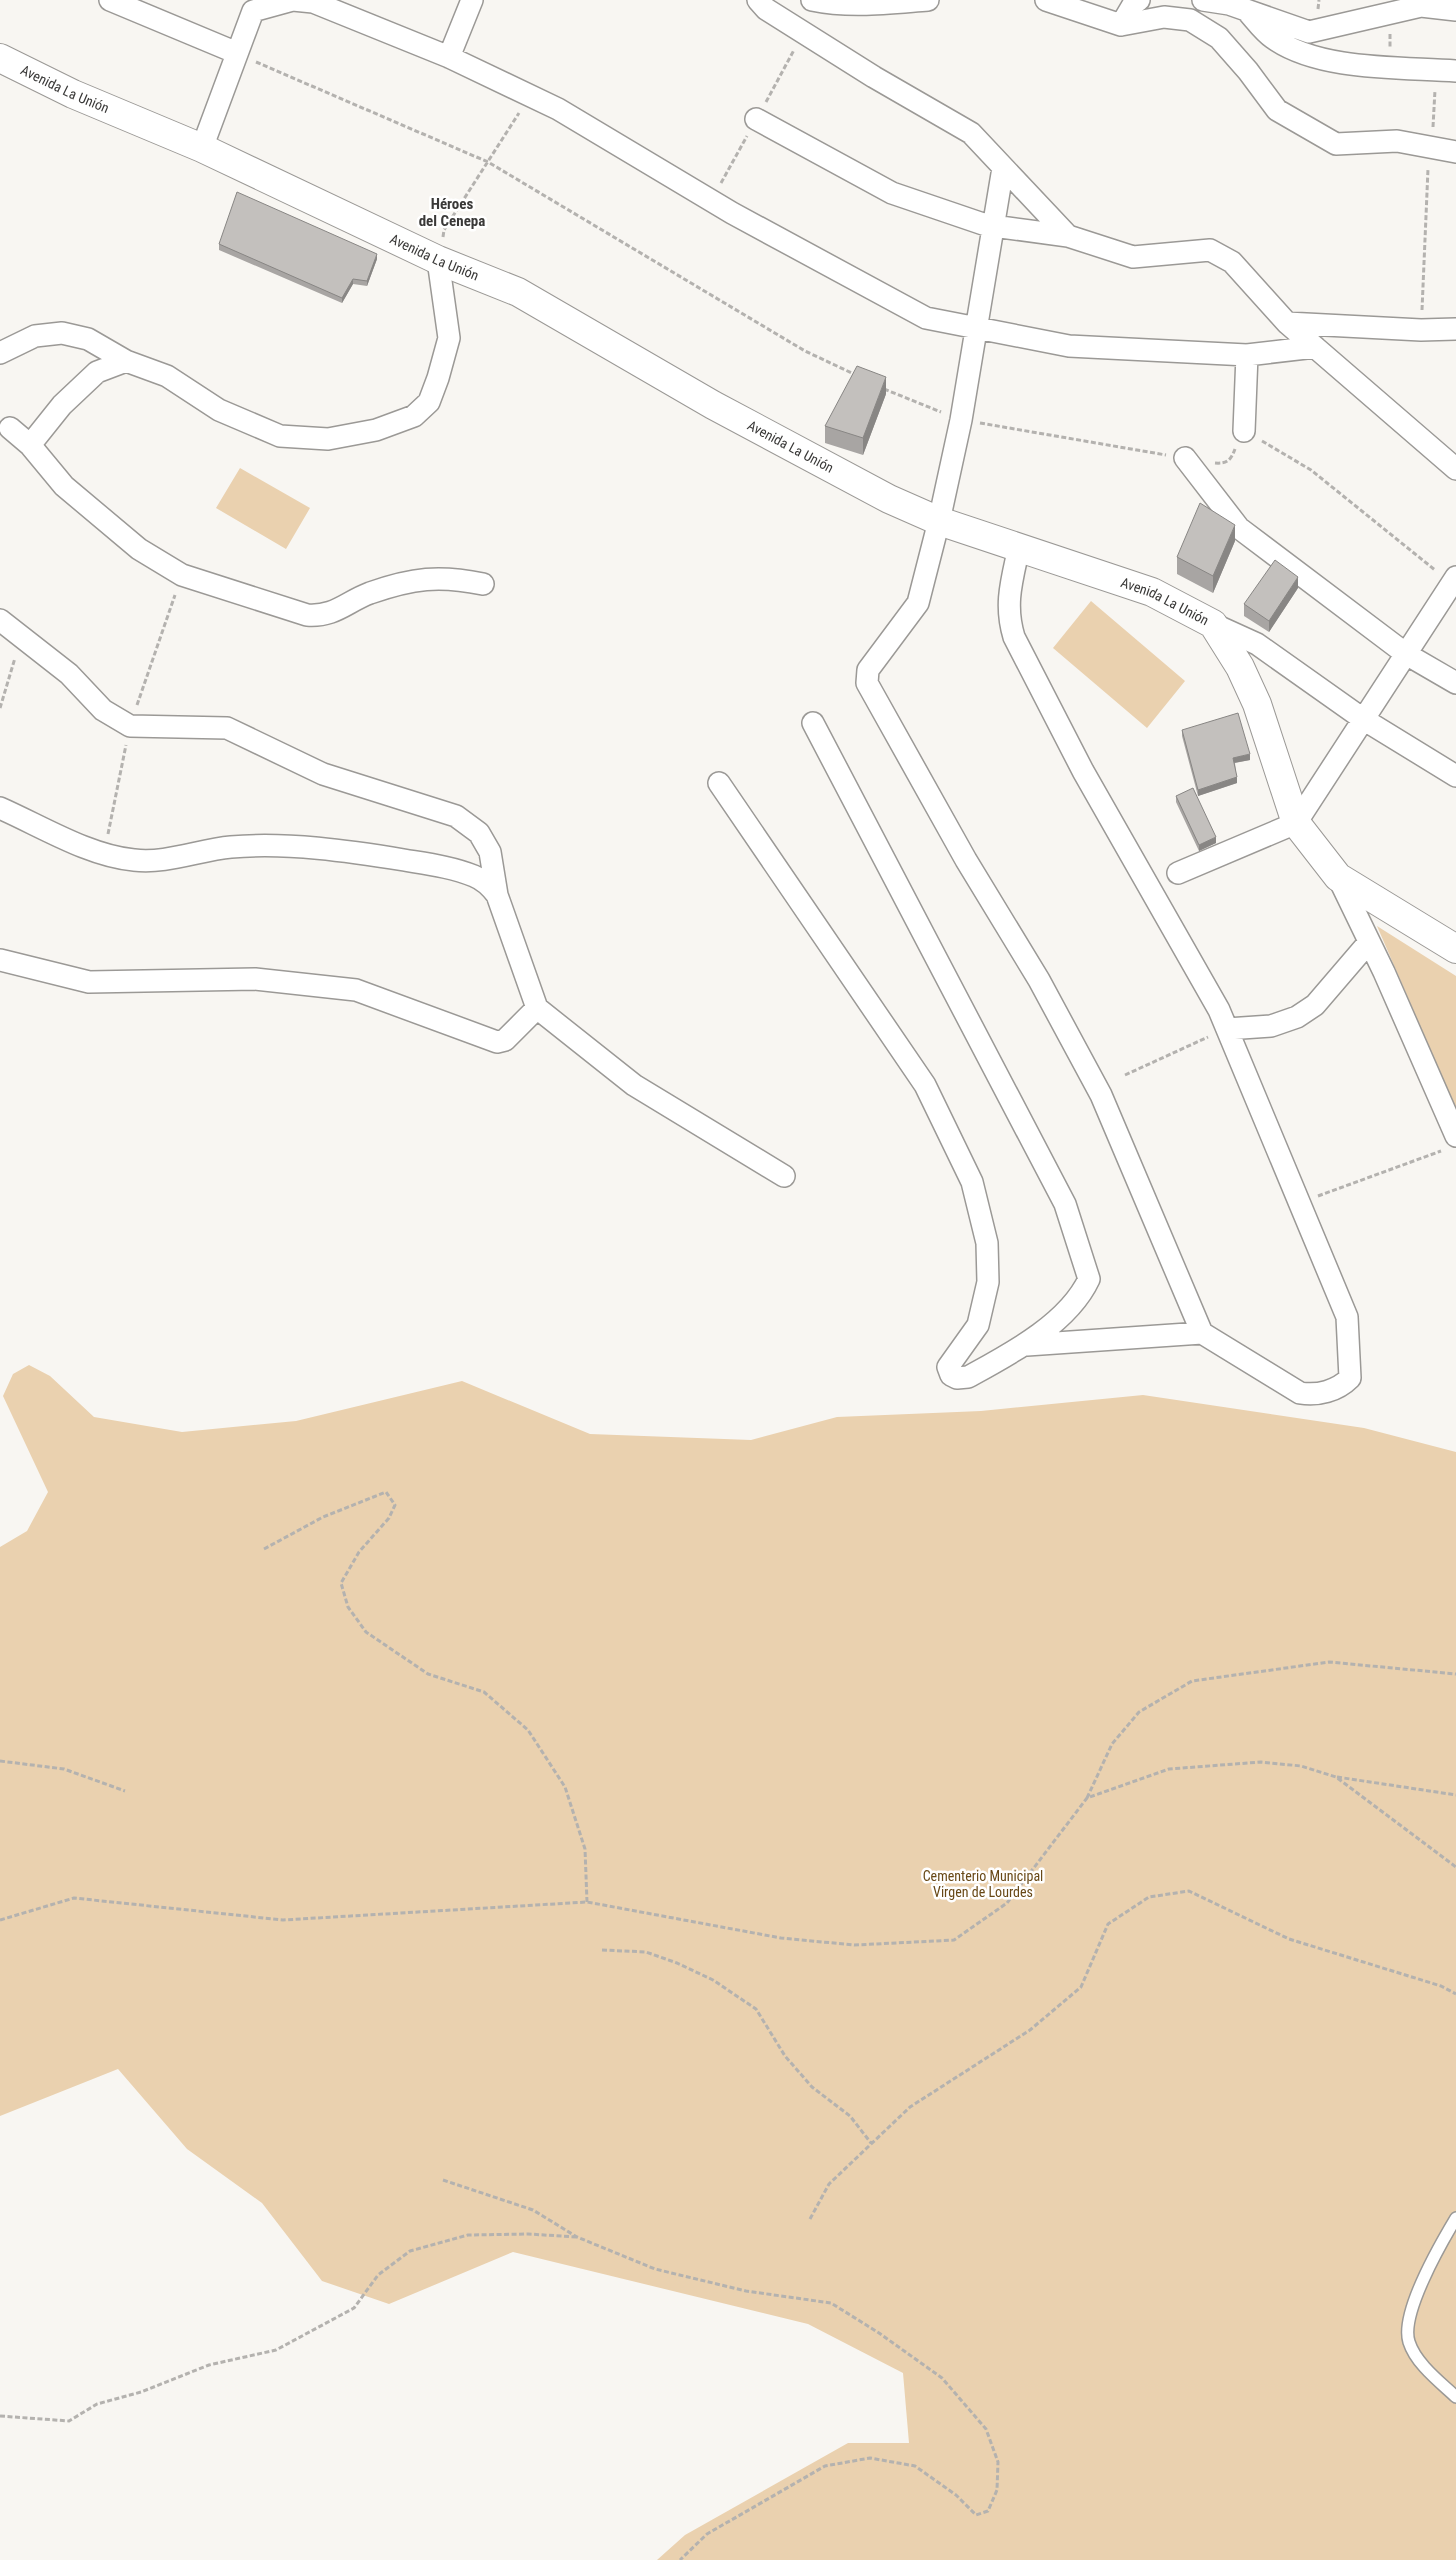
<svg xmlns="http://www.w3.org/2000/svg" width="1456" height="2560" font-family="'Roboto Condensed',sans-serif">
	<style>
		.green { fill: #ead1af }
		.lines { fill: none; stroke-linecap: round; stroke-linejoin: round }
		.lane-casing { stroke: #9b9996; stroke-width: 14 }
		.street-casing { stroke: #9b9996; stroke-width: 24 }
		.secondary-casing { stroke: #9b9996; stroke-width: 30 }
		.path { stroke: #b4b2af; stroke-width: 3; stroke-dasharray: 5 2.5; stroke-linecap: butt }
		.lane { stroke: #fff; stroke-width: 11 }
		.street { stroke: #fff; stroke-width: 21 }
		.secondary { stroke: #fff; stroke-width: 28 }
		.wall { fill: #a8a5a3 }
		.shaded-wall { fill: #888684 }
		.building { fill: #c3c0bd; stroke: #888684 }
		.labels { text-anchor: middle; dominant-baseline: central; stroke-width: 5; stroke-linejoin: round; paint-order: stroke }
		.street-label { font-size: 14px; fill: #393837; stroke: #fff }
		.park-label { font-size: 14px; fill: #684816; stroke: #fff }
		.neighbourhood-label { font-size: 15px; font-weight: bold; fill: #393837; stroke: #fff }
	</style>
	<rect width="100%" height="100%" fill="#f8f6f2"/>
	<path class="green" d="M240,468l70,40 -24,41 -70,-41z
		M1091,601l94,80 -38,47 -94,-80z
		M1377,926l79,50v133z
		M29,1365l21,11 44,41 88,15 114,-11 166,-40 128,53 161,6 86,-23 144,-6 162,-16 221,33 92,24v1108h-799l28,-25 163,-92h61l-6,-70 -95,-49 -295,-72 -124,52 -67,-23 -60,-78 -75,-54 -69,-80 -118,47v-569l27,-16 21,-39 -45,-96 10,-22z"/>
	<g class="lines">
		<defs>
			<path id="lane" d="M1456,2218c-15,25 -56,96 -47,124 7,22 31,40 47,55"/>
			<path id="street" d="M110,0l127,53
				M758,0l8,9 108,68 97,56 97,103 65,21 77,-7 22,12 55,61 169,146
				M812,0c38,8 77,3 116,0
				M1046,0l75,25 43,-8 26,3 29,18 29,33 29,39 59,34 61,-3 59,11
				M1203,0l26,4 80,28 112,-26 35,4
				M1249,13c7,8 15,19 24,25 46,33 128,29 183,33
				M1121,25l13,-22 5,-3
				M449,57l23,-57
				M756,119l136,74 94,32 82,11
				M202,148l51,-137 40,-11 20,2 136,55 109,52 174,104 194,105 143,28 178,9 68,-8
				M1003,168l-42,252 -22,101 -21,82 -50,67 -1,13 99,177 73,120 62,115 101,238 98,60c18,3 37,-2 50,-15l-3,-61 -128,-307 -136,-239 -69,-134c-10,-33 -2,-57 5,-90
				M1287,323l134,7 35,-1
				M0,353l35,-17 27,-3 26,6 38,22 41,15 52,34 61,26 48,3 48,-9 38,-14 15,-14 9,-24 11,-40 -11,-78
				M10,428l20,17 34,41 75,63 43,26 125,40c28,2 39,-13 63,-22 43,-15 69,-18 113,-9
				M1244,431l3,-76
				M30,445l32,-40 35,-33 29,-11
				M1185,458l54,70 167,126 50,29
				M0,620l69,54 34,36 27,16 97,2 96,46 133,42 23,17 11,19 7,43 40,113 97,77 150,91
				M1213,624l44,20 106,75 93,57
				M719,783l206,302 47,97 15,61 1,39 -10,43 -30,42 3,8 6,3 11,-1c42,-23 100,-53 121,-98l-24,-75 -252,-481
				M0,808c41,18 89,48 134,52 32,4 65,-10 97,-13 56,-5 118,4 173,13 24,4 48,7 70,16 10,4 17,11 23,19
				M1178,873l118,-50 160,-246
				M1338,877l46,95 72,164
				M0,960l89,22 166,-3 101,11 141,52 8,-2 32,-32
				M1227,1029l44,-3 26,-9 18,-12 54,-63
				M1027,1345l175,-12"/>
			<g id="secondary">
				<path id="s1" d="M0,58l73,36 129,54 236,112 80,32 195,113 176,94 50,22 213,71 61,32 27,43 17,37 39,119 42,54 118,72"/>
			</g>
		</defs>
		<use href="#lane" class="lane-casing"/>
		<use href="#street" class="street-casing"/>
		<use href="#secondary" class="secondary-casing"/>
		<path class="path" d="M1318,9l1,-9
			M1390,34v14
			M256,62l232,100 317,189 51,24
			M766,102l28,-52
			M1433,127l2,-37
			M721,183l26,-47
			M443,237l1,-7 75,-117
			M1422,310l6,-141
			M884,389l57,23
			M980,423l186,32
			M1262,441l49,29 124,100
			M1215,463c12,1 16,-3 20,-14
			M137,705l38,-110
			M0,708l15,-50
			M108,834l18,-89
			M1125,1075l83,-38
			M1318,1196l123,-45
			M264,1549l59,-32 63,-25 9,13 -6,13 -30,34 -18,31 7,24 18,25 62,42 56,18 44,38 37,57 20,62 2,53
			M0,1761l64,8 61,22
			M1337,1777l119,18
			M1087,1798l25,-54 27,-32 53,-31 137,-19 127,12
			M0,1920l74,-22 209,22 304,-18 194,36 73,7 100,-5 53,-37 80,-105 82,-29 92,-7 40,4 35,11 120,90
			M602,1950l44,2 31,11 36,17 43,29 29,47 27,31 38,29 21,27
			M443,2180l90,30 44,27 78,32 91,22 85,12 48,30 63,45 44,51 12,33 -1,28 -9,21 -12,4 -20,-20 -41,-29 -45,-8 -45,8 -118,68 -27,26
			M810,2219l19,-35 81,-77 120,-77 51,-43 27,-63 41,-27 40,-6 100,48 152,47 15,8
			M0,2416l69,5 28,-17 44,-12 68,-27 67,-15 78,-42 24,-33 32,-24 58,-16 60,-1 49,3"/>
		<use href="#lane" class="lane"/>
		<use href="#street" class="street"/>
		<use href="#secondary" class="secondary"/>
	</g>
	<path class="wall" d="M219,244l158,15 -10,27 -14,-2 -11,19 -123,-53z
		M886,394l-23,61 -38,-12v-17z
		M1235,541l-22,52 -36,-19v-17z
		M1298,588l-29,44 -25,-16v-12z
		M1182,730l68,30 -15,3 2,20 -39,13 -16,-60z
		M1176,796l40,47 -17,8 -23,-49z"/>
	<path class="shaded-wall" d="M377,254v5l-10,27v-5z
		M353,279v5l-11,19v-5z
		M886,377v17l-23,61v-17z
		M1235,525v16l-22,52v-17z
		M1298,577v11l-29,44v-11z
		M1250,754v6l-17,3v-5z
		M1237,777v6l-39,13v-6z
		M1216,837v6l-17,8v-6z"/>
	<path class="building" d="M237,192l140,62 -10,27 -14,-2 -11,19 -123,-54z
		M857,366l29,11 -23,61 -38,-12z
		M1200,503l35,22 -22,51 -36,-19z
		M1275,560l23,17 -29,44 -25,-17z
		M1238,713l12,41 -17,4 4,19 -39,13 -16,-60z
		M1193,788l23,49 -17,8 -23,-49z"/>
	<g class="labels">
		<g class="street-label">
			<text stroke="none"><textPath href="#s1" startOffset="72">Avenida La Unión</textPath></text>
			<text stroke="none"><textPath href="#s1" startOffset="478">Avenida La Unión</textPath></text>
			<text stroke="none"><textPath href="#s1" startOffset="882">Avenida La Unión</textPath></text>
			<text stroke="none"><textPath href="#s1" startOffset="1288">Avenida La Unión</textPath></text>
		</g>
		<g class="park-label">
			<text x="983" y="1876">Cementerio Municipal<tspan x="983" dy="16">Virgen de Lourdes</tspan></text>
		</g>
		<g class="neighbourhood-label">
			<text x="452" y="204">Héroes<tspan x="452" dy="17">del Cenepa</tspan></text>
		</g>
	</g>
</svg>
